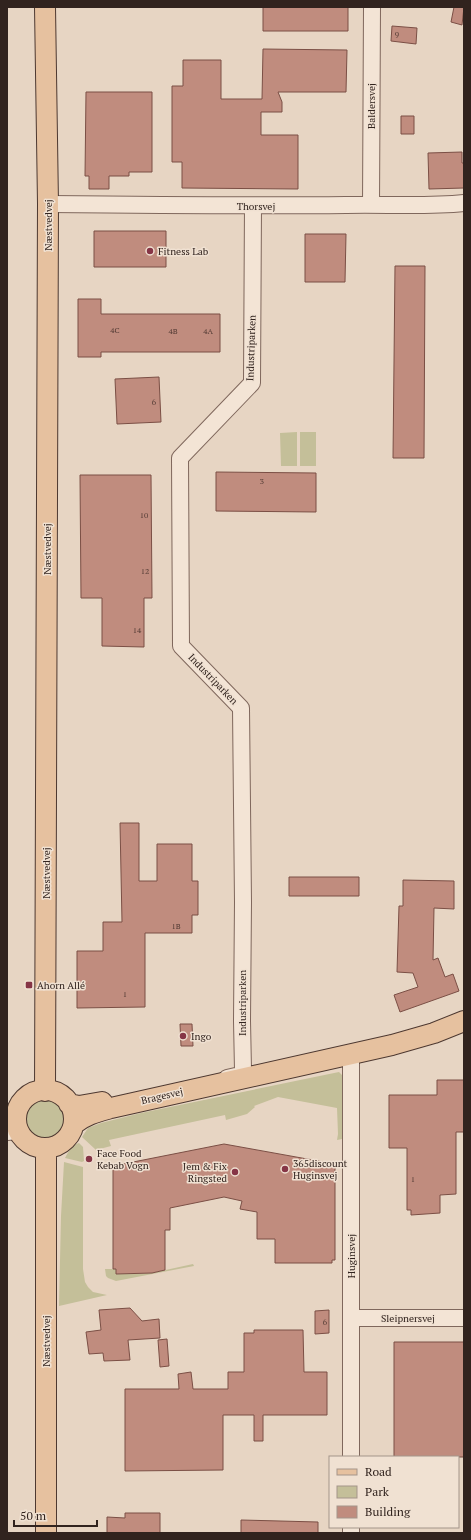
<svg xmlns="http://www.w3.org/2000/svg" width="471" height="1540" font-family="'PT Serif',serif">
	<style>
		.green { fill: #c4bf99 }
		.building { fill: #c08c7e; stroke: #7b4f45 }
		.lines { fill: none; stroke-linecap: round; stroke-linejoin: round }
		.minor-casing { stroke: #7f675c; stroke-width: 18 }
		.major-casing { stroke: #4d3830; stroke-width: 22 }
		.minor { stroke: #f3e4d5; stroke-width: 16 }
		.major { stroke: #e6c19f; stroke-width: 20 }
		.poi-dot { fill: #863546; stroke: #f0e1d2; stroke-width: 1.5 }
		.labels { text-anchor: middle; dominant-baseline: central; stroke-width: 3; stroke-linejoin: round; paint-order: stroke }
		.number-label { font-size: 8px; fill: #553d36 }
		.street-label { font-size: 10px; fill: #31231e; stroke: #f0e1d2 }
		.poi-label { font-size: 10px; fill: #31231e; stroke: #f0e1d2; text-anchor: start }
	</style>
	<rect width="100%" height="100%" fill="#e7d5c3"/>
	<path class="green" d="M297,432v34h-16l-1,-33z
		M300,432h16v34h-16z
		M339,1072l5,5v58l-2,4 -5,1 1,-6 -1,-26 -59,-11 -24,9 1,1 -8,7 -21,6 -1,-5 -116,25 2,6 -15,4 -14,-13 6,-9 13,-5 40,-10z
		M25 1119a21 21 0 1 1 42 0a21 21 0 1 1-42 0Z
		M79,1143l4,4 1,14 -2,1 -17,-4c3,-6 8,-14 14,-15z
		M64,1162l19,5v102l2,13 3,5 5,5 14,3 -48,11 2,-90z
		M193,1264l1,2 -78,15 -8,-3 -2,-2 -1,-7h11v5l36,-1z"/>
	<path class="building" d="M263,7h85v24h-85z
		M454,7h10l-2,18 -11,-3z
		M392,26l25,2 -1,16 -25,-3z
		M263,49l84,1 -1,42h-68l4,10v10h-21v23h37v54l-116,-1v-26h-10v-76h11v-26h38v39h41z
		M86,92h66v80h-23v4h-20v13h-20v-13h-4z
		M401,116h13v18h-13z
		M462,152v11h2v25l-35,1 -1,-36z
		M94,231h72v36h-72z
		M305,234h41l-1,48h-40z
		M395,266h30l-1,192h-31z
		M78,299h23v15h119v38h-119v5h-23z
		M159,377l2,45 -44,2 -2,-45z
		M216,472l100,1v39l-100,-1z
		M80,475h71l1,123h-8v49l-42,-1v-48h-21z
		M120,823h19v58h18v-37h35v37h6v34h-6v18h-47v74l-68,1v-57h26v-29h19z
		M289,877h70v19h-70z
		M403,880l51,1v28l-20,-1 -1,52 5,-2 7,19 8,-3 6,17 -59,21 -6,-17 24,-8 -5,-14 -16,-1 2,-66h4z
		M180,1024h12l1,22h-12z
		M437,1080h27v52h-8v62l-16,1v18l-29,2v-5h-4v-62h-18v-53h48z
		M224,1144l111,20v96h-3v3h-57v-24h-18v-27l-17,-3 2,-8 -18,-4 -54,11v22h-5v40l-13,3 -36,1v-5h-3v-103z
		M130,1308l12,13 17,-2 1,19 -32,2 2,20 -26,1 -1,-8 -14,1 -3,-22 15,-2 -2,-20z
		M329,1310v23l-14,1v-23z
		M254,1330h49l1,42h23v43h-64v26h-9v-26h-31v55l-98,1v-82h54l-1,-15 13,-2 2,17h35v-17h16v-39h10z
		M167,1339l2,27 -9,1 -2,-27z
		M394,1342h70v115h-70z
		M125,1513h35v20h-53v-16l18,1z
		M241,1520l77,2v11h-77z"/>
	<g class="lines">
		<defs>
			<path id="minor" d="M48,204c99,1 198,2 298,1 39,-1 79,2 118,-2
				M371,205l1,-198
				M351,1055v402
				M227,1078l13,-3 3,-5 -1,-49 1,-119 -2,-194 -60,-62 -1,-188 72,-75 1,-177
				M7,1132l12,-1
				M351,1318h113
				M351,1527v6"/>
			<path id="major" d="M16 1119a29 29 0 1 1 58 0a29 29 0 1 1-58 0Z
				M45,1091l3,-887 -3,-197
				M69,1104l10,2 23,-4
				M74,1124c11,-9 23,-12 37,-16l281,-63 42,-12 30,-12
				M46,1533v-385"/>
		</defs>
		<use href="#minor" class="minor-casing"/>
		<use href="#major" class="major-casing"/>
		<use href="#minor" class="minor"/>
		<use href="#major" class="major"/>
	</g>
	<g class="poi-dot">
		<circle cx="150" cy="251" r="4"/>
		<rect x="25" y="981" width="8" height="8" rx="2"/>
		<circle cx="183" cy="1036" r="4"/>
		<circle cx="89" cy="1159" r="4"/>
		<circle cx="285" cy="1169" r="4"/>
		<circle cx="235" cy="1172" r="4"/>
	</g>
	<g class="labels">
		<g class="number-label">
			<text x="397" y="34">9</text>
			<text x="115" y="330">4C</text>
			<text x="173" y="331">4B</text>
			<text x="208" y="331">4A</text>
			<text x="154" y="402">6</text>
			<text x="262" y="481">3</text>
			<text x="144" y="515">10</text>
			<text x="145" y="571">12</text>
			<text x="137" y="630">14</text>
			<text x="176" y="926">1B</text>
			<text x="125" y="994">1</text>
			<text x="413" y="1179">1</text>
			<text x="325" y="1322">6</text>
		</g>
		<g class="street-label">
			<text transform="translate(371 106) rotate(-90)">Baldersvej</text>
			<text x="256" y="206">Thorsvej</text>
			<text transform="translate(48 225) rotate(-90)">Næstvedvej</text>
			<text transform="translate(251 348) rotate(-88)">Industriparken</text>
			<text transform="translate(47 549) rotate(-90)">Næstvedvej</text>
			<text transform="translate(213 679) rotate(46)">Industriparken</text>
			<text transform="translate(46 873) rotate(-90)">Næstvedvej</text>
			<text transform="translate(242 1003) rotate(-90)">Industriparken</text>
			<text transform="translate(162 1096) rotate(-13)">Bragesvej</text>
			<text transform="translate(351 1256) rotate(-90)">Huginsvej</text>
			<text x="408" y="1318">Sleipnersvej</text>
			<text transform="translate(46 1341) rotate(-90)">Næstvedvej</text>
		</g>
		<g class="poi-label">
			<text x="158" y="251">Fitness Lab</text>
			<text x="37" y="985">Ahorn Allé</text>
			<text x="191" y="1036">Ingo</text>
			<text x="97" y="1153">Face Food<tspan x="97" dy="12">Kebab Vogn</tspan></text>
			<text x="293" y="1163">365discount<tspan x="293" dy="12">Huginsvej</tspan></text>
			<text x="227" y="1166" text-anchor="end">Jem &amp; Fix<tspan x="227" dy="12">Ringsted</tspan></text>
		</g>
	</g>
	<rect width="471" height="1540" fill="none" stroke="#31231e" stroke-width="16"/>
	<rect x="329" y="1456" width="130" height="72" fill="#f0e1d2" stroke="#a4958a"/>
	<rect x="337" y="1469" width="20" height="6" fill="#e6c19f" stroke="#a4958a"/>
	<text x="365" y="1476" font-size="12" fill="#31231e">Road</text>
	<rect x="337" y="1486" width="20" height="12" fill="#c4bf99" stroke="#a4958a"/>
	<text x="365" y="1496" font-size="12" fill="#31231e">Park</text>
	<rect x="337" y="1506" width="20" height="12" fill="#c08c7e" stroke="#a4958a"/>
	<text x="365" y="1516" font-size="12" fill="#31231e">Building</text>
	<path d="M14 1520v6h83v-6" fill="none" stroke="#31231e" stroke-width="2"/>
	<text x="20" y="1520" font-size="12" fill="#31231e" stroke="#f0e1d2" stroke-width="3" paint-order="stroke">50 m</text>
</svg>
